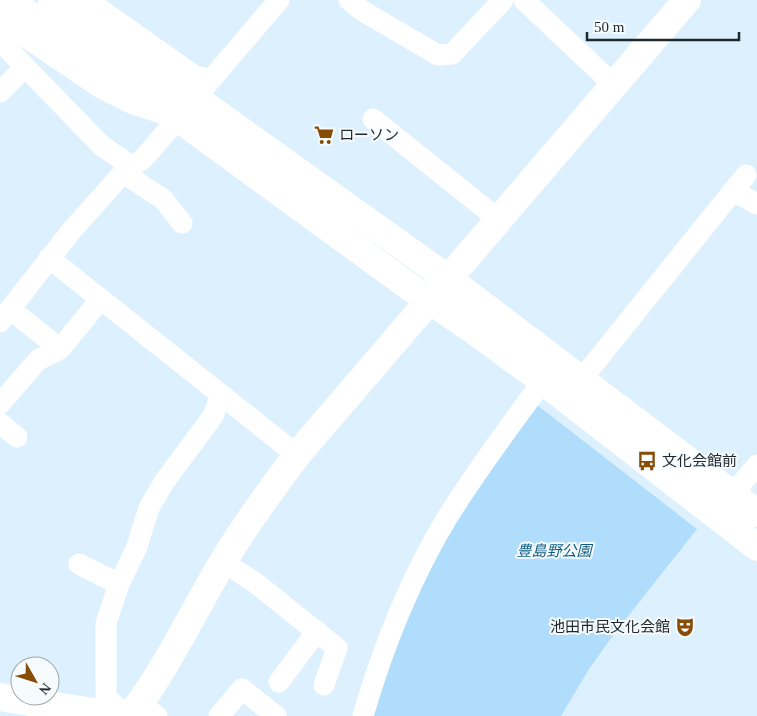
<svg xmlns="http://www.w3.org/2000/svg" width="757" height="716" font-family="'Times New Roman','Noto Sans JP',serif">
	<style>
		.green { fill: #b0ddfb }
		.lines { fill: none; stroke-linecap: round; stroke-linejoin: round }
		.street { stroke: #fff; stroke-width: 21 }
		.secondary { stroke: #fff; stroke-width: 28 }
		.labels { text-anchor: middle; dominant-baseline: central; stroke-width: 4; stroke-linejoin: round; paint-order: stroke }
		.poi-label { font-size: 15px; fill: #1f282e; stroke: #f6fbfe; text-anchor: start }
		.park-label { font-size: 15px; font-style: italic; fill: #105e85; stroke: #f6fbfe }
	</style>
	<rect width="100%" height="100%" fill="#ddf0fe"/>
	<path class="green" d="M537,405l160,124 -80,101 -28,39 -28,47h-190l18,-54 50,-114 41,-65z"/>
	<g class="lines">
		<path class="street" d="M87,0l108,76 16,3
			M349,0l12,10 77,45 14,-1 51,-54
			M524,0l90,85
			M0,20l101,68 30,15 30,10
			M0,41l102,105 29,20
			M0,92l24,-24
			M373,119l125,100
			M123,173l40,26 19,24
			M733,191l13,-16
			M49,258l248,197
			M10,309l50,40
			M0,322l72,-92 51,-57 21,-15 135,-158
			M581,380l152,-189 24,13
			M0,404l38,-44 22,-11 40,-49
			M0,423l17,14
			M724,505l33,-40
			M223,562l30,19 84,67 -13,37
			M79,564l40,20
			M279,682l38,-51
			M126,716l-20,-19v-74l13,-39 17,-35 13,-41 15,-26 49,-66 8,-21
			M133,716c9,-3 16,-7 24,0
			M219,716l23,-27 34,27
			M363,716c20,-69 47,-137 84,-198 29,-47 63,-92 96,-137"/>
		<path class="secondary" d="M8,0l170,118 229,167 69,47 67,49 214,166
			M52,0l143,98 252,180 310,235
			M0,697l118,19
			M130,716c37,-47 62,-103 93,-154 22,-37 48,-72 74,-107l390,-455"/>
	</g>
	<defs>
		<symbol id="supermarket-bare" viewBox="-9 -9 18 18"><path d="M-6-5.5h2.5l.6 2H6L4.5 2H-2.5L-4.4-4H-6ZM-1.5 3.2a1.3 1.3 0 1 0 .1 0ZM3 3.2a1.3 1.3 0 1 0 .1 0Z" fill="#874c06" stroke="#f6fbfe" stroke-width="2.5" paint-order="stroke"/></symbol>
		<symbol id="bus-bare" viewBox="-9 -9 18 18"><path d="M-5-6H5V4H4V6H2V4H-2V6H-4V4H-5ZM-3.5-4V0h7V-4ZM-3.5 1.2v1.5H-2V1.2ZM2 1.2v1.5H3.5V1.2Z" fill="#874c06" stroke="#f6fbfe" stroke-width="2.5" paint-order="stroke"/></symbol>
		<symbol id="theatre-bare" viewBox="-9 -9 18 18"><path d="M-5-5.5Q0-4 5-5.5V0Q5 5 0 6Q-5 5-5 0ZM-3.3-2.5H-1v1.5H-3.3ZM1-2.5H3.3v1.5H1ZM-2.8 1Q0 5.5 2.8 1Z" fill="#874c06" stroke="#f6fbfe" stroke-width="2.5" paint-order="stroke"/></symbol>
	</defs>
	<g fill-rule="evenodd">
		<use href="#supermarket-bare" x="310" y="121" width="28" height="28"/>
		<use href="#bus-bare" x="633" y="447" width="28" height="28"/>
		<use href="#theatre-bare" x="671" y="613" width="28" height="28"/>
	</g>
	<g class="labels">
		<g class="poi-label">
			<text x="339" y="135">ローソン</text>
			<text x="662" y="461">文化会館前</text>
			<text x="670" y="627" text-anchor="end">池田市民文化会館</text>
		</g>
		<g class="park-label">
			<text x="554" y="551">豊島野公園</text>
		</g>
	</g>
	<g transform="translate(35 681) rotate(129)"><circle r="24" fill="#f6fbfe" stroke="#a0a7ab"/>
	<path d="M0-4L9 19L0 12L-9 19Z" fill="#874c06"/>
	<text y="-8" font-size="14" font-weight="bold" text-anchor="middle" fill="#1f282e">N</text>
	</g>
	<path d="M587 32v8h152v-8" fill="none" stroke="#1f282e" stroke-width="2.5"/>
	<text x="594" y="32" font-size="15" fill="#1f282e" stroke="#f6fbfe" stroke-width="4" paint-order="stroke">50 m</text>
</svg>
